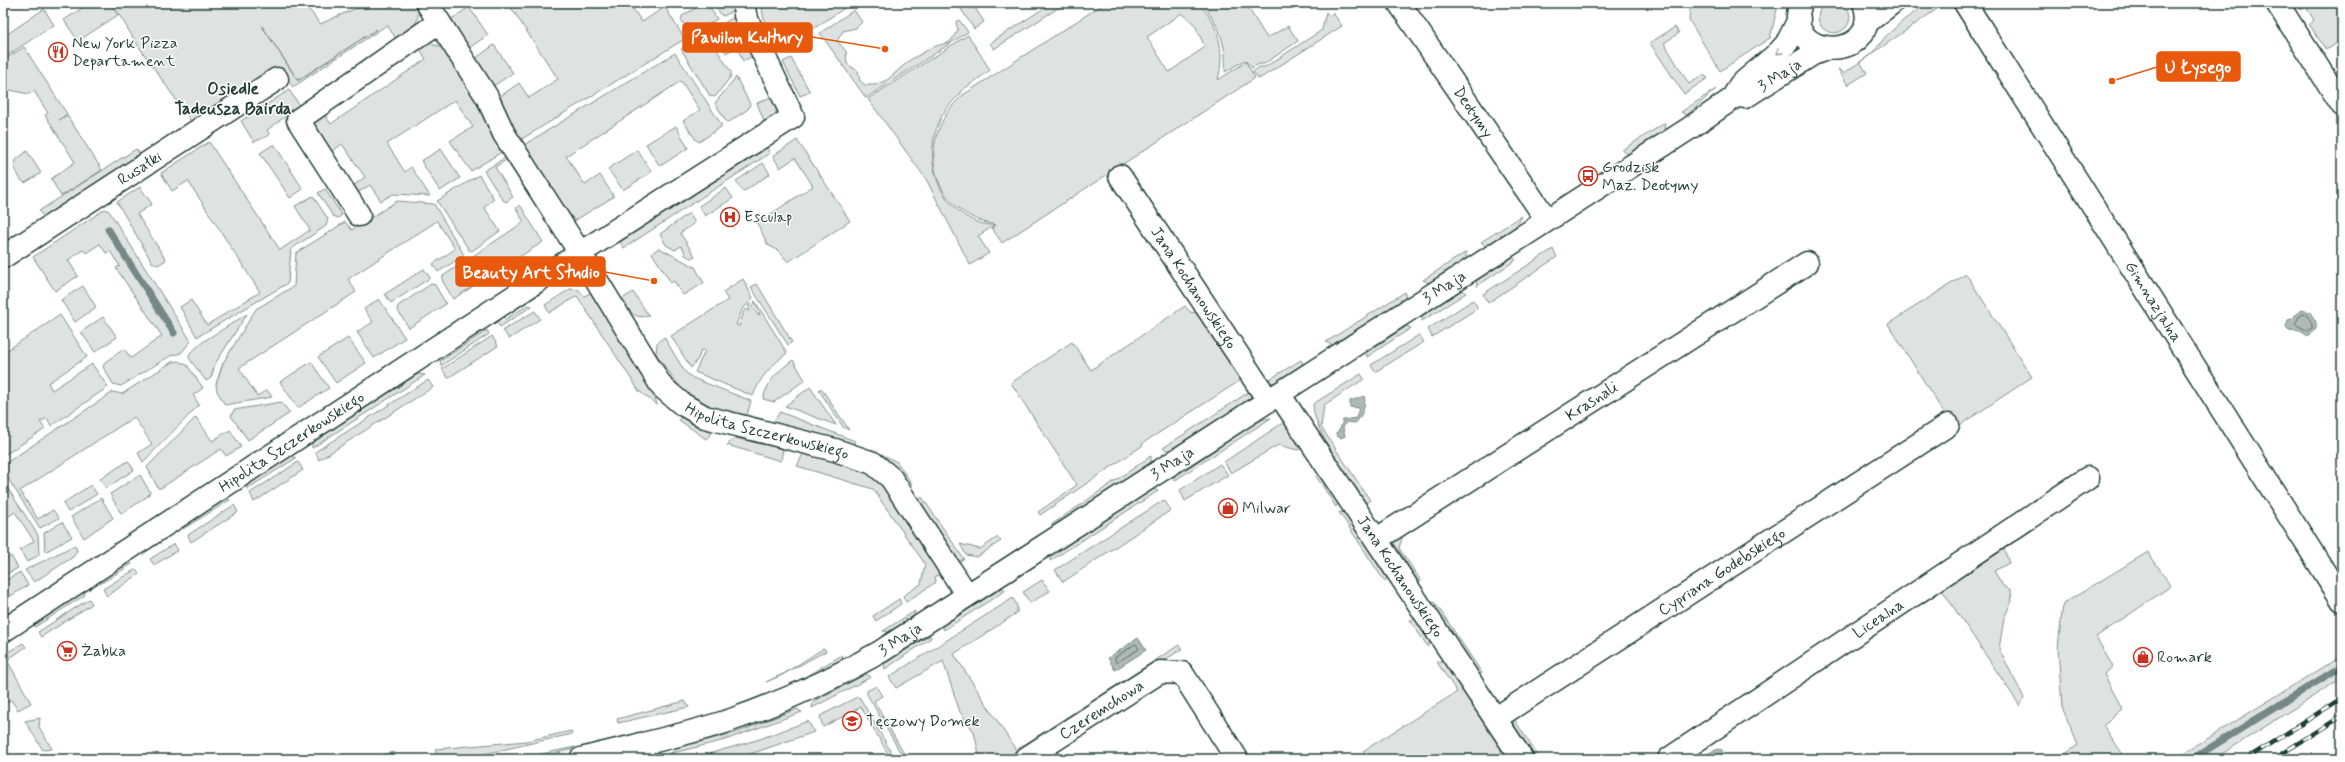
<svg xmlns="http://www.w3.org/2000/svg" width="2345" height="762" font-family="Mynerve,sans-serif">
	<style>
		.green { fill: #dee3e2; stroke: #7e908b; fill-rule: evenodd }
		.water { fill: #afbab7; stroke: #758883 }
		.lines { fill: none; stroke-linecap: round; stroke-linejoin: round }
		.shore { stroke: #596f68; stroke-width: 1 }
		.stream { stroke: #758883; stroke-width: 7 }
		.minor-casing { stroke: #1f3d34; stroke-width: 25 }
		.tertiary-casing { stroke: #1f3d34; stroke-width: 25 }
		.minor { stroke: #fff; stroke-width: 22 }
		.tertiary { stroke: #fff; stroke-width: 22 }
		.rail-casing { stroke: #1f3d34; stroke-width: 4.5 }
		.rail { stroke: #fff; stroke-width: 3; stroke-dasharray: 9; stroke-linecap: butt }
		.oneway { stroke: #8f9e9a }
		.labels { text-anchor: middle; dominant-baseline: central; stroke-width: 3; stroke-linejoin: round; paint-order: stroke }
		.poi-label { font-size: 16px; fill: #1f3d34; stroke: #fff; text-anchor: start }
		.street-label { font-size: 16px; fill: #1f3d34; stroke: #fff }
		.neighbourhood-label { font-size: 17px; font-weight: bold; fill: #1f3d34; stroke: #fff }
		.leader { fill: none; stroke: #e8590c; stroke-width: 1.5 }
		.callout-dot { fill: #e8590c; stroke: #fff; stroke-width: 1.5 }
		.callout { fill: #e8590c; stroke: #e8590c; stroke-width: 1.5 }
		.callout-label { font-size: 17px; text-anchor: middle; font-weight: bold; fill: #fff }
	</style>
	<rect width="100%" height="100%" fill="#fff"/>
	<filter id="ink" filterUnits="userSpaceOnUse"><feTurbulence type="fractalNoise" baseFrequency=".025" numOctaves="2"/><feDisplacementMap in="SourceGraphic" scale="8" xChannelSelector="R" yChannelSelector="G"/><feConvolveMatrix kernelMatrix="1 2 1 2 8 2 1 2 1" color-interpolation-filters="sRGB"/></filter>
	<g filter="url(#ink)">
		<path class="green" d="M1818 17a16 16 0 1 1 32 0a16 16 0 1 1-32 0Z
			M90,3h20l8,12 -40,26 -14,-21z
			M112,3h175l4,4 18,2 11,15 34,-15 12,-1 9,-5h37l1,2 -1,-2h3c9,19 -4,27 -18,37l-10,-15 -94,62 -13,-16 -87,53 -56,-80zM262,26l36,54 79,-51 -79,52z
			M508,3h37l3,5 -2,-5h83l13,19 23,-15 19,31 -1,2 -166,102 -22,-42 24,-17 10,15 29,-19z
			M704,3l4,1 9,15 -26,16 -10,-15 1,-4z
			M714,3h24l1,4 -15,9 -3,-1z
			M764,3h84l1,2 -36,24 -5,-8 -10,7 5,7 -25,17c-4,-11 -21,-39 -14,-49z
			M957,3h15l12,19 -10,7z
			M1052,3h14l-72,46 -4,-6z
			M1105,3h92c23,20 28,49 21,77l28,-18 9,16 -253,165 -10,-15 4,-3c-67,-12 -83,-86 -33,-130zM1182,13l13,12 10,22 -36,25 -22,-35z
			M1201,3h44l22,35 21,-12 10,15 -34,23h-5l-7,4 -7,-8 -20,12c2,-27 -6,-49 -24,-69z
			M1697,3h76l4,6 -7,29 -50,33 -31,-51 1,-10z
			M1928,3h19l1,2 -8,2 -80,55 7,11 -19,12 -10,-16 6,4 30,-21 11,-15 20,-18z
			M2296,3h46v36l-16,11 -17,-26 5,-4 -8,-13 -6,3z
			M469,7l19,28 -22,15 -19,-28z
			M44,9l10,16 -51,33v-21z
			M854,10l8,12 -6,6 -13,3 -6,10 9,10 1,13 11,7 2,10 5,4h10l12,-5 23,-20 23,-13 17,-5 8,-12 -2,-8 3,-2 9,12 -102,66 -46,-65z
			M1326,12l3,4 4,-3 9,13 -83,53 -6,-7 6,-5h6l57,-37z
			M736,16l17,40 -10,5 -6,-14 -11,6 -14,-23z
			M1675,27l4,6 -15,10 25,41 14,-9 5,3 -24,16 -34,-51z
			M707,34l24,38v4l-16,21 -5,-1 -29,-47z
			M968,35l22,35 -30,22 1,2c-38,29 -38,90 0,119 9,7 22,13 34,12l-17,11 11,17 -19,12 -44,-86 -58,-80z
			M424,43l16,3 13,14 52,90 -34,21 -21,-30 23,-14 -18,-27 -68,44 18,28 6,-5 19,29 -37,-2 -12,7 -11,-16 -13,8 -4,-7 12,-9 -23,-33 -11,8 -18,-25 1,-6 8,-10 9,13 95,-65 -9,-15z
			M494,45l19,28 -23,15 -18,-27z
			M24,47l43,67 -8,6 8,-5 35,55 -41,26 -10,-17 24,-17 -30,-47 3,-2 -14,-22 -5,3 -24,-5 -2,-3v-26z
			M675,53l46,71v3l-22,15 -3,-2 -13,-19 17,-11 -19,-29 -115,75 19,29 15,-10 13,20v2l-42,26 -49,-77z
			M791,58l19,34 -10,4 -17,-34z
			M736,77l14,27 -2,5 -19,13 -3,-1 -11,-18z
			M1716,89l-29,26 -6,-3z
			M289,90l11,16 -33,24 3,5 -16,7 -13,-21z
			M773,96c5,14 5,20 -7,30l-9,-23z
			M1665,123l-1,8 -36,23 -6,-4z
			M676,126l12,22 -26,17h-3l-13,-21z
			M797,140l53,81 -62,41 -9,-11 -11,-6 -11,-22 56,-37 -18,-28 -15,10 -7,-12z
			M209,142l71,108 30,-20 -15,-24 18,-10 15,23 -2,7 -35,23 -3,34 -91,54 -17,-30 11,-7 16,25 53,-33 -72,-111 -16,10 -11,-18z
			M274,144l29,45 -13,9 -30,-45z
			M766,147l4,6 -146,95 -4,-6z
			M136,149l6,8 -96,63 -7,-9z
			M441,149l19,29 -20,13 -19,-30z
			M637,150l14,20 -1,3 -27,17 -15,-21z
			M27,151l14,22 -16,10 -4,-3 -7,-13 2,-7z
			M509,155l2,2 -16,10 18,30 -7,5 -3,-2 -19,-29z
			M763,163l7,11 -27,18 -7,-11z
			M479,175l15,24 -10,8 16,24 -28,20 -3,-1 -32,-49z
			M140,187l12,17 -15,10 29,46 -8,5 -6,-3 -35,-60z
			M726,188l7,10 -28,18 -6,-10z
			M325,189l17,26 -4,3 -5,-2 -15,-23z
			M397,201l37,3 29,49v3l-25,16 -5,-8 22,-15 -18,-28 -89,58 8,13 -117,76 18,28 10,-6 5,7 -47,8 -8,-14 -1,-7 7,-21 33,-54 38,-23 2,-33 49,-31 7,8z
			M520,205l23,37 -90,57 -11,-19 1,-4 81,-54 -8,-14z
			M105,209l4,2 82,130 -10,12 -11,3 -49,30 -8,-2 -10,-17 2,-5 19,-13 7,9 31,-22 -46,-68 4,-2 -10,-15 -4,2 -6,-9 -14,9 -3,-3 -15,10 10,16 -23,15 -22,-34z
			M689,213l6,10 -15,10 15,23 -4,2 -6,-3 -1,-5 -3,-4 -6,4 -9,-5 -6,-11z
			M1522,216c-6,15 -23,22 -36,30l-5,-4z
			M659,248l36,19 9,16 -21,12 -9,-14 -3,2 -19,-30z
			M1553,249l4,8 -69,46 -5,-9z
			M1466,252v7l-37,24 -6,-3z
			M1513,257l3,3 -39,26 -1,-5z
			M424,269l6,9 -39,25 -6,-9z
			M1966,274l66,103 -78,52 -66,-105z
			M743,279l10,19 -11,12 -6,15 3,1 5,-15 2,-2 3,2 1,-2 -2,-3 3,-3 7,12 2,-1 -6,-12 1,-1 32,52c-16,13 -27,24 -34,43l-58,-24 10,-21 -4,-1 -3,9 -7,9 -20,-32 57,-36 -5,-8z
			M431,284l4,1 11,19 -37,24 -12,-19 1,-3z
			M757,284l35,58 -4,3 -37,-58z
			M83,286l13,21 -21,15 -14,-22z
			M570,289l9,1 5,6 10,-5 58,93 5,21 -18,-14 -62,-95 -28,17 -4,-8z
			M1462,290l4,3 -44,28v-5z
			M633,292l16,24c-16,3 -20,-4 -27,-17z
			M1405,292v7l-73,46 -6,-3z
			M379,299l26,39 -31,20 -17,-26 16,-10 -9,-13z
			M1473,300l5,8 -46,29 -4,-8z
			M528,305l4,1 -32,21 -2,-3z
			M1185,306l5,6 8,1 43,67 -98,63 -1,3 -102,69 -2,-3 39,-27 -66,-102 61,-41 19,28z
			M535,311l5,8 -31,20 -6,-9z
			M247,314l-32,50 -4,14 -5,3 -17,-23 1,-5 14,-12z
			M60,315l27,42 -39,26 4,7 40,-26 16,23 -57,39 -4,-8 -7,4 5,7 -42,27v-103z
			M103,317l14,20 -22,15 -14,-20z
			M1407,326l4,2 -44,29 -1,-4z
			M487,330l2,4 -48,32 -1,-5z
			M1419,335l5,7 -49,30 -4,-7z
			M492,336l6,10 -50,32 -6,-9z
			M664,337l21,35 8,6 58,23 -5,18 -28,-8 -33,-17 -29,-40 1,-11z
			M348,338l18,25 -30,20 -18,-26z
			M793,360l12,20 -31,22 -11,-3c5,-19 15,-28 30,-39z
			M1301,360l2,4 -29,19 -5,-1 1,-3z
			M178,361l9,4 16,23 -10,7 6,10 -56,57 -5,-9 14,-9 -18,-27 -114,74 18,28 15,-9 6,8 -19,10 -37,-57v-6l110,-73 9,2 50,-32z
			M311,362l18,26 -31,20 -18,-26z
			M418,374l7,1 -113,73v-5z
			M1361,374l3,5 -40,26 -3,22 49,73 -4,3c-15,-24 -53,-71 -53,-99z
			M428,380l5,7 -114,73 -4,-8z
			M810,387l26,38 -51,-19z
			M821,388l28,42 -6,-3 -24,-37z
			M1252,390l-2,9 -82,52 -5,-3z
			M281,402l9,11 -42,27 -17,-24 3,-6z
			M780,412l75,29 -1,6 -83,-22z
			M196,417l16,24 18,-11 11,17 -15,9 -5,-7 -60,39h-3l-11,-21z
			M681,417l31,16 -6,6 -27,-19z
			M1271,418l-97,63v-4l82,-54 8,-4z
			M1284,422l19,26 -5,2 -20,-5 -47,28 -7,-11z
			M735,438l48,11 -2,12 -54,-16z
			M871,449l26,13 15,22 -3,3 -39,-36z
			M803,454c18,4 49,8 64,17 26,17 52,70 69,97l3,7 -4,1 1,6 -30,20 -3,-6 18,-12 4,-20 -52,-75 -76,-23z
			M291,456l5,2 -49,31v-4z
			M1151,456v7l-97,62h-3z
			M128,461l6,9 -28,18 -6,-9z
			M298,462l5,8 -49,32 -4,-9z
			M1220,464l8,11 -43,26 -5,-11z
			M1319,474l20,28 -3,5 -20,-31z
			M140,475l10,17 -2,4 -25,17 -3,-1 -10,-18z
			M3,481l35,54 1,20 -12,7 -7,-12 14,-9 -19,-29 -12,8z
			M91,485l6,9 -29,18 -5,-9z
			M1154,489l4,2 -108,70v-5z
			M922,497l42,62 -6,3 -41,-60z
			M101,498l12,20 -29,20 -13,-21z
			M226,498l4,2 -47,29v-3z
			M1164,500l7,10 -108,72 -8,-12z
			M234,505l4,7 -47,30 -3,-7z
			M1339,512l7,1 41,63 -2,6z
			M62,522l10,15 -27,15 -1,-19z
			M1404,532l-5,16 22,33 -2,2 -27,-43z
			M998,537l3,4 -24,16 -11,-2 -6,-11 20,5z
			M174,544l4,6 -24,15 -4,-6z
			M75,545l2,6 -4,6 -39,25 -9,-12z
			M2004,549l5,14 -15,8 9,15 8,4 1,11 -8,17 -5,31 25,49 -4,8 -78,-116z
			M2148,552l23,34 -75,51 17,30 -9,7 18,35 -19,16 23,34h-68l20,-14 -16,-38 -4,-59 5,-44z
			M11,556l7,12 -15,8v-15z
			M128,562l4,2 -32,20 1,-4z
			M136,569l3,5 -32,22 -4,-7z
			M20,572l8,13 -25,16v-19z
			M1042,580l8,11 -20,12 -7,-11z
			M1002,588l4,2 -62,40 -2,-4z
			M79,593h5l1,2 -50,32 -1,-3z
			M1013,598l4,8v7l-63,41 62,96 163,-105 3,4 -172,110h-30l-6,-27 -14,-20 -17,-51 -47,27 -7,-11z
			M89,599l3,5 -51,33 -3,-5z
			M899,599l2,5 -25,17 -3,-5z
			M1434,602l6,8 42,63 -2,2 -48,-72z
			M915,611l-1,5 -26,16 -5,-1z
			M1415,619l15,22 -2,6 -18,-27z
			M1655,626l-141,93 26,40h-4l-25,-39z
			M930,635l1,3 -46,31 -1,-5z
			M23,643l3,4 -19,13 24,43 -13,7 -7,-10 -8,5v-50z
			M824,648l2,3 -46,25 -14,6 19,-9z
			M842,655l1,4 -59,30z
			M2342,655v23l-128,81h-39z
			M1436,661h7l58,88v10h-133l-5,-8 94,-59z
			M866,674l5,3 -59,31 1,-6z
			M876,686l6,10 -8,5 33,58h-3l-37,-65v-3z
			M857,697l3,1 35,61h-4l-30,-52 -38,20 -3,-11z
			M685,701l4,6 -71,16 -1,-4z
			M797,709l5,3 -77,28 -56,14 11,-7 55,-14z
			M40,718l-1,9 13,22 -9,1 -18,-29z
			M808,721l6,11 -78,27h-45l69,-20z
			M571,731l1,3 -110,25h-24l-3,-10 92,-8z
			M575,747l-3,2 -38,10h-17z
			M394,752l2,7h-32z"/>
		<path class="water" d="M2301,310l9,2 6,10v7l-8,7 -8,-5 -11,-1 -3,-3 2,-7 6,-2 1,-3z
			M1364,396c3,6 -3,24 -9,27l-9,-1 -3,6 2,8 -4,2 -4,-2 -1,-3 4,-4 3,-9 13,-2 3,-10 -9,-1v-6z
			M1138,638l8,12 -31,20 -7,-12z
			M1718,749l4,1 1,9h-19v-4z"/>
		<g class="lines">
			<path class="shore" d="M2306,314l6,9v5l-4,3 -13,-7 5,-9z
				M1136,644l3,5 -23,14 -1,-5z"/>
			<path class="stream" d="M108,229l66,104
				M2192,759l150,-93"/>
			<defs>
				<g id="minor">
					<path d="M427,3l60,94 17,37 76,119 213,-136 -48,-102 -1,-12"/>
					<path id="s1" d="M1399,3l148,217"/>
					<path id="s2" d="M1965,3l377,597"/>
					<path d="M2277,3l65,102"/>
					<path id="s3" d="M1120,176l148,224"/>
					<path d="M359,215l-61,-95 141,-98"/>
					<path id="s4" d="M3,257l274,-178"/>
					<path id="s5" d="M1279,394l243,365"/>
					<path id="s6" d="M1377,539l430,-276"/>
					<path id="s7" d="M3,631l577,-378 82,134 20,17 23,13 130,33 38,13 18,15 76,117"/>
					<path id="s8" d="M1496,718l452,-293"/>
					<path d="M640,744l3,15"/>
					<path id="s9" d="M1025,759l135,-87 22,1 55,86"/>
					<path id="s10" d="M1669,759l419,-281"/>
				</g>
				<g id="tertiary">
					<path d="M1801,3c-22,59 84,60 63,0"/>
					<path d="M1866,23l26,-20"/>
					<path id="s11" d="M1745,97l68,-43 13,-5"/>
					<path id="s12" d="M581,759c50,-13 102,-23 150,-39 52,-18 102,-41 149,-68l810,-524 42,-29 8,-14 38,-32 9,-10 12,-24"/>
				</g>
			</defs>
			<use href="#minor" class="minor-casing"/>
			<use href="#tertiary" class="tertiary-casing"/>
			<use href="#minor" class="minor"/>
			<use href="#tertiary" class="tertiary"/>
			<defs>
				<path id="rail" d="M2246,759l96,-61
					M2273,759l69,-43"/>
			</defs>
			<use href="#rail" class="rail-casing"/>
			<use href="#rail" class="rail"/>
		</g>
		<defs><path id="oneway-chevron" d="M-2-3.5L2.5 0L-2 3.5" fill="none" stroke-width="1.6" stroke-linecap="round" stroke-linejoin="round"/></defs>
		<use class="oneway" href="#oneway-chevron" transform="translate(1779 52) rotate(133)"/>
	</g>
	<defs>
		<symbol id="restaurant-ring" viewBox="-11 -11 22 22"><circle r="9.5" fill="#fff" stroke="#c8321e" stroke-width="1.5"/><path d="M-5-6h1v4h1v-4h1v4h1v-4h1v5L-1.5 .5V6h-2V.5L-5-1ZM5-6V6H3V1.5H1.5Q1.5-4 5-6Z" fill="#c8321e"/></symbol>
		<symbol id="bus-ring" viewBox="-11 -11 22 22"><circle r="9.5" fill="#fff" stroke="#c8321e" stroke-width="1.5"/><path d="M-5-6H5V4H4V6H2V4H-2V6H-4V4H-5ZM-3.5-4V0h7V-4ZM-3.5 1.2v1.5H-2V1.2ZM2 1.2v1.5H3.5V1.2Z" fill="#c8321e"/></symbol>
		<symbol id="hospital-ring" viewBox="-11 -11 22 22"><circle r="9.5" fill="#fff" stroke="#c8321e" stroke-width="1.5"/><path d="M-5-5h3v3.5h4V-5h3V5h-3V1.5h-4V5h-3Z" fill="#c8321e"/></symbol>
		<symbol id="shop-ring" viewBox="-11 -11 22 22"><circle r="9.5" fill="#fff" stroke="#c8321e" stroke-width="1.5"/><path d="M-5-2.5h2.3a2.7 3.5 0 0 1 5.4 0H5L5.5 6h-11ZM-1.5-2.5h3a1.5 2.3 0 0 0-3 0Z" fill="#c8321e"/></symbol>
		<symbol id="supermarket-ring" viewBox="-11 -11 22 22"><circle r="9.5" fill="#fff" stroke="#c8321e" stroke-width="1.5"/><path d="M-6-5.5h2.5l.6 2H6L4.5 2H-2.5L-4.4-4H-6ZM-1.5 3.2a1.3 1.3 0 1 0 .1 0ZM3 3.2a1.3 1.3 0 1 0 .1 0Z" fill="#c8321e"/></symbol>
		<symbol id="school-ring" viewBox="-11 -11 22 22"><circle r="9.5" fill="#fff" stroke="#c8321e" stroke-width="1.5"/><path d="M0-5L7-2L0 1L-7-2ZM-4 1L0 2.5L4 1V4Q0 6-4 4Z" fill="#c8321e"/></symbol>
	</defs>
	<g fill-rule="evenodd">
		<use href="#restaurant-ring" x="47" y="41" width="22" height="22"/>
		<use href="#bus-ring" x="1577" y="165" width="22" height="22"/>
		<use href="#hospital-ring" x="719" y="206" width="22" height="22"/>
		<use href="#shop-ring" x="1217" y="497" width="22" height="22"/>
		<use href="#supermarket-ring" x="56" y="640" width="22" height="22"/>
		<use href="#shop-ring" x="2132" y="646" width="22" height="22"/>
		<use href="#school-ring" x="841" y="710" width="22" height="22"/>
	</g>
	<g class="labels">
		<g class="poi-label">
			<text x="72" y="43">New York Pizza<tspan x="72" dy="18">Departament</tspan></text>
			<text x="1602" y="167">Grodzisk<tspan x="1602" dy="18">Maz. Deotymy</tspan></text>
			<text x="744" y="217">Esculap</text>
			<text x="1242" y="508">Milwar</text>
			<text x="81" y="651">Żabka</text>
			<text x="2157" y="657">Romark</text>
			<text x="866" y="721">Tęczowy Domek</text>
		</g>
		<g class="street-label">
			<text stroke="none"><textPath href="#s11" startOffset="41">3 Maja</textPath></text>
			<text stroke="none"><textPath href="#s1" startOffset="132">Deotymy</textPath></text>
			<text stroke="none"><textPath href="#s4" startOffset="163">Rusałki</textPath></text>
			<text stroke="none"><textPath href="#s12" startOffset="991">3 Maja</textPath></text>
			<text stroke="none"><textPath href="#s3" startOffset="134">Jana Kochanowskiego</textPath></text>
			<text stroke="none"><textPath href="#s2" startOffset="353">Gimnazjalna</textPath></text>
			<text stroke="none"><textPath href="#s6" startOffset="255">Krasnali</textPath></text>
			<text stroke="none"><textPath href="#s7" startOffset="963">Hipolita Szczerkowskiego</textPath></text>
			<text stroke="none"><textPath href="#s7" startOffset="345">Hipolita Szczerkowskiego</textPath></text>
			<text stroke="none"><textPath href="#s12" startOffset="667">3 Maja</textPath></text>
			<text stroke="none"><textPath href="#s8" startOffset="269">Cypriana Godebskiego</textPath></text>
			<text stroke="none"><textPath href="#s5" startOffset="219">Jana Kochanowskiego</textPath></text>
			<text stroke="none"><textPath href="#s10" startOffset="252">Licealna</textPath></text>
			<text stroke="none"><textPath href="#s12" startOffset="343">3 Maja</textPath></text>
			<text stroke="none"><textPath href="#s9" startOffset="91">Czeremchowa</textPath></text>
		</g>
		<g class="neighbourhood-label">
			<text x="233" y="89">Osiedle<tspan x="233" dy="20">Tadeusza Bairda</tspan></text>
		</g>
	</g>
	<path class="leader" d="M885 49L812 37M2112 81L2157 67M654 281L605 272"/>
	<g class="callout-dot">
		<circle cx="885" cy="49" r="4"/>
		<circle cx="2112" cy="81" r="4"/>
		<circle cx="654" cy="281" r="4"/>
	</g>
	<g class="callout">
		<rect x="683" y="23" width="129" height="29" rx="4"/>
		<rect x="2157" y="52" width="83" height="29" rx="4"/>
		<rect x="456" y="257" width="149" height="29" rx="4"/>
	</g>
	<g class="callout-label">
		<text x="747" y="43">Pawilon Kultury</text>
		<text x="2198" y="73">U Łysego</text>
		<text x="531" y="278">Beauty Art Studio</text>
	</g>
	<rect width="2345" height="762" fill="none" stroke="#fff" stroke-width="16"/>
	<rect x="8" y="8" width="2329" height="746" fill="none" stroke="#1f3d34" stroke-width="1.5" filter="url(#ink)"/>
</svg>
